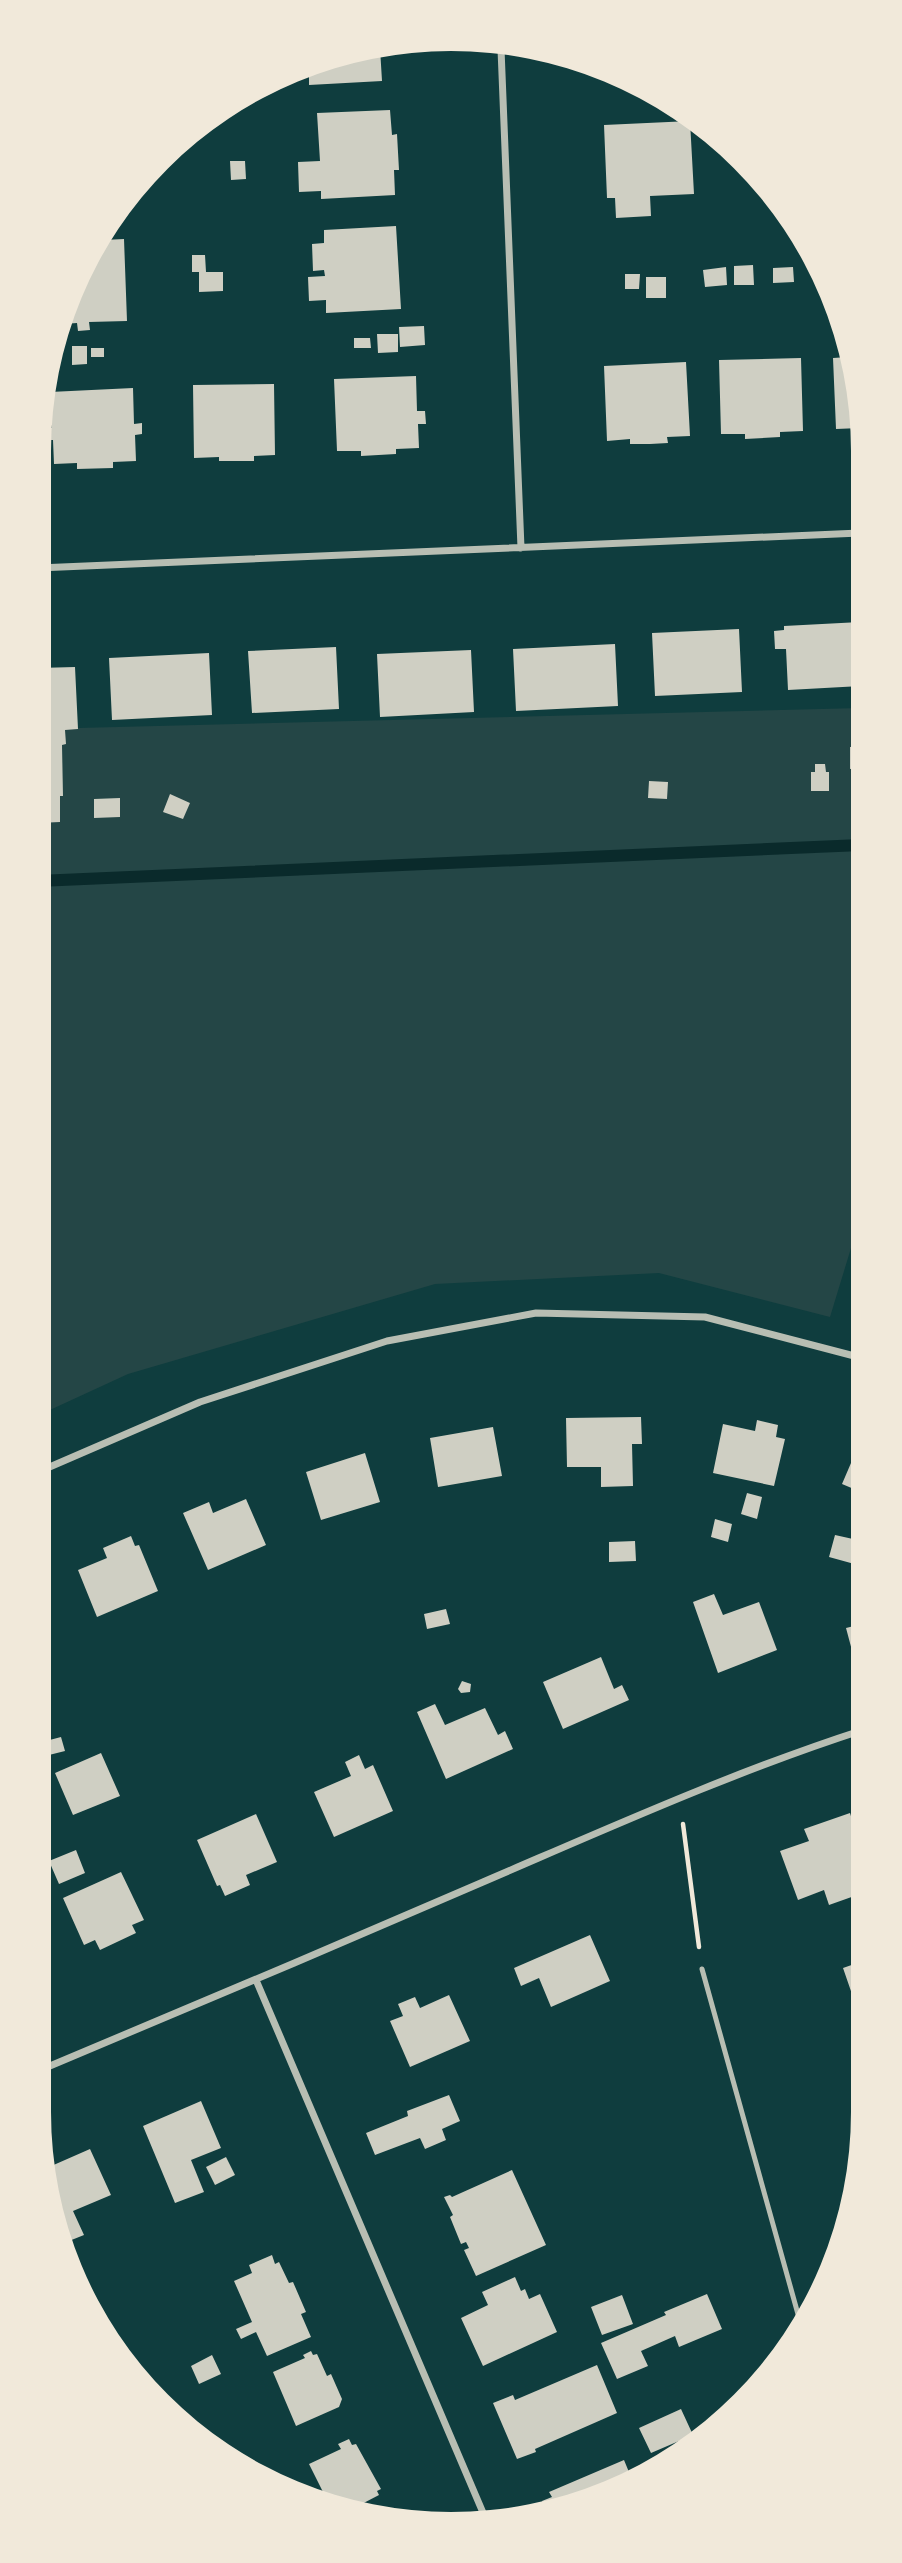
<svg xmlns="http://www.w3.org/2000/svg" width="902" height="2563" font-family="'Source Sans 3',sans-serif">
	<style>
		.green { fill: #244646 }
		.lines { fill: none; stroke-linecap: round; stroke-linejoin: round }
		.stream { stroke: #0a2a2b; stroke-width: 12 }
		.building { fill: #cfcfc3 }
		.path { stroke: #f1e9da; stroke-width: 4.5 }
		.service { stroke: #b8beb3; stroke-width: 5 }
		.minor { stroke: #b8beb3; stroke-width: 7 }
	</style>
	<rect width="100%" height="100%" fill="#0f3d3e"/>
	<path class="green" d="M861,708l1,504 -32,105 -171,-44 -224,11 -307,90 -89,41v-686z"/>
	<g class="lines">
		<path class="stream" d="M38,881l823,-36"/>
	</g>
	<path class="building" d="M380,48l2,33 -73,4v-13z
		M390,110l2,25 5,-1 2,36h-5l1,25 -74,4v-8l-22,1 -1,-30 22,-1 -3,-48z
		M690,121l4,73 -44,2 1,20 -35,2 -1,-20h-8l-3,-73z
		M230,161h15l1,18 -15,1z
		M396,226l5,83 -75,4v-13l-17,1 -1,-24 17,-1 -1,-6 -11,1 -1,-27 12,-1v-13z
		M124,239l3,82 -38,1 1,8 -12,1 -1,-8 -14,1 41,-84z
		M192,255h13l1,17h17v19l-24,1v-20h-7z
		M753,265l1,20h-20v-19z
		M726,267l1,18 -22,2 -2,-17z
		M793,267l1,15 -21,1v-15z
		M625,274h15l-1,15h-14z
		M646,277h20v21h-20z
		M424,326l1,19 -25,2 -1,-20z
		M377,334h21v18l-20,1z
		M354,338h16l1,10h-17z
		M72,346h15v18l-15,1z
		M91,348h13v9h-13z
		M848,357l12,40v31l-24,1 -3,-71z
		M801,358l2,73 -23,1v5l-35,2v-5h-24l-2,-74z
		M686,362l4,74 -23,1 1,6 -18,1h-20v-5l-23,2 -3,-75z
		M416,376l1,35h8l1,13h-8l1,24 -23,1v5l-35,2v-5h-24l-3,-72z
		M274,384l1,71 -21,1v5h-35v-4l-25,1 -1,-73z
		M133,388l1,36 8,-1v11l-7,1 1,26 -23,1v6l-36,1v-6l-23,1 -1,-24h-8l-1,-12h8l-2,-36z
		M860,622l1,64 -73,4 -2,-41h-11l-1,-18 10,-1v-4z
		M739,629l3,63 -87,4 -3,-63z
		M615,644l3,62 -102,5 -3,-62z
		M336,647l3,62 -87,4 -4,-62z
		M471,650l3,62 -94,5 -3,-63z
		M209,653l3,62 -100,5 -3,-62z
		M75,667l3,62 -13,1 1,14 -4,1 1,51h-3v26l-22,1v-155z
		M861,746v22l-11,1v-22z
		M815,764h10l1,8h3v19h-18v-19h4z
		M649,781l19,1 -1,17 -19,-1z
		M170,794l20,9 -7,16 -20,-7z
		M120,798v19l-26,1v-19z
		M641,1417l1,27h-10l1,42 -32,1v-20h-34l-1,-49z
		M757,1420l21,5 -2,12 9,2 -11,47 -61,-13 10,-49 32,7z
		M493,1427l9,49 -64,11 -8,-49z
		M365,1453l15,49 -59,18 -15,-48z
		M851,1463l11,5 -1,24 -19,-8z
		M747,1493l15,4 -5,22 -16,-5z
		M246,1499l20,46 -58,25 -25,-57 26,-11 4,11z
		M715,1519l17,5 -4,18 -17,-5z
		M835,1535l27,6 -4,24 -29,-8z
		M131,1536l4,10 4,-1 19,46 -61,26 -19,-47 29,-12 -4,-10z
		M635,1541l1,20 -27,1v-20z
		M714,1594l9,21 36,-13 18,48 -59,23 -25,-71z
		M446,1609l4,15 -23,5 -3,-15z
		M862,1624l1,48 -5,1 -12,-45z
		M601,1657l13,32 8,-4 7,15 -66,29 -20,-47z
		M462,1681l9,3 -1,8 -9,1 -3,-4z
		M435,1704l10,21 40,-17 13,27 7,-4 8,18 -67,30 -29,-67z
		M61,1737l4,14 -20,5 -3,-14z
		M101,1753l19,43 -47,19 -18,-42z
		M359,1755l6,14 8,-4 20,46 -59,26 -20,-45 37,-16 -6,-14z
		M850,1813l4,13 9,-3v79l-3,-8 -31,11 -5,-15 -26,10 -18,-49 29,-10 -5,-12z
		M256,1814l21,48 -31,13 4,10 -25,11 -5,-11 -3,1 -20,-46z
		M76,1850l9,23 -26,11 -10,-23z
		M121,1872l23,48 -12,5 4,8 -36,17 -5,-10 -11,5 -21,-47z
		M590,1935l20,46 -59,26 -12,-29 -18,8 -7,-18z
		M863,1961v33l-10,3 -10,-29z
		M449,1995l21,46 -60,26 -20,-46 13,-5 -5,-12 17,-7 5,11z
		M449,2095l11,26 -18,8 4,11 -21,9 -5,-11 -45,17 -9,-22 42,-17 -1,-5z
		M201,2101l20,47 -30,12 13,32 -29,11 -32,-77z
		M90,2149l21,46 -38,16 11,24 -20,8 -15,-76z
		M226,2157l9,18 -20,10 -9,-18z
		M512,2170l34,75 -70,31 -12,-26 5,-2 -3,-6 -5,2 -11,-27 3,-2 -9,-18 6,-2 2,2z
		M272,2255l3,9 4,-2 10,21 4,-1 13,30 -5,2 10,23 -44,19 -11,-24 -15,7 -5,-10 16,-7 -18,-41 18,-8 -3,-8z
		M515,2277l6,14 4,-2 4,10 11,-5 17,38 -74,34 -22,-48 27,-13 -6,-13z
		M707,2294l15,35 -43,18 -4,-11 -34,15 7,15 -31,13 -16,-36 65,-28 -2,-3z
		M622,2295l11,29 -31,11 -11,-28z
		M311,2351l2,4 4,-1 10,22 4,-2 11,25 -3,8 -43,19 -23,-54 32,-14 -2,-3z
		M212,2355l9,19 -22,10 -8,-18z
		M597,2365l20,48 -82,36 1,3 -19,7 -24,-56 20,-8 2,5z
		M681,2409l12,26 -42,18 -12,-25z
		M349,2439l3,6 4,-1 25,45 -4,2 2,4 -25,13 -27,-8 -18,-36 32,-15 -3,-5z
		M624,2460l7,17 -74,34h-11l-4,-10 10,-4 -3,-5z"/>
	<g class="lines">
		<path class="path" d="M683,1824l16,123"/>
		<path class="service" d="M702,1969l99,356"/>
		<path class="minor" d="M501,49l20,499
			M38,568l822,-35
			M38,1472l162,-70 187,-61 149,-28 169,4 157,41
			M256,1980l228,535
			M38,2071c149,-62 297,-125 445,-189 126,-54 250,-110 380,-152"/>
	</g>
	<path d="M0 0H902V2563H0ZM451 51H451A400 400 0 0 1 851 451V2112A400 400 0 0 1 451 2512H451A400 400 0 0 1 51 2112V451A400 400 0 0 1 451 51Z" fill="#f1e9da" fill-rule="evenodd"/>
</svg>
